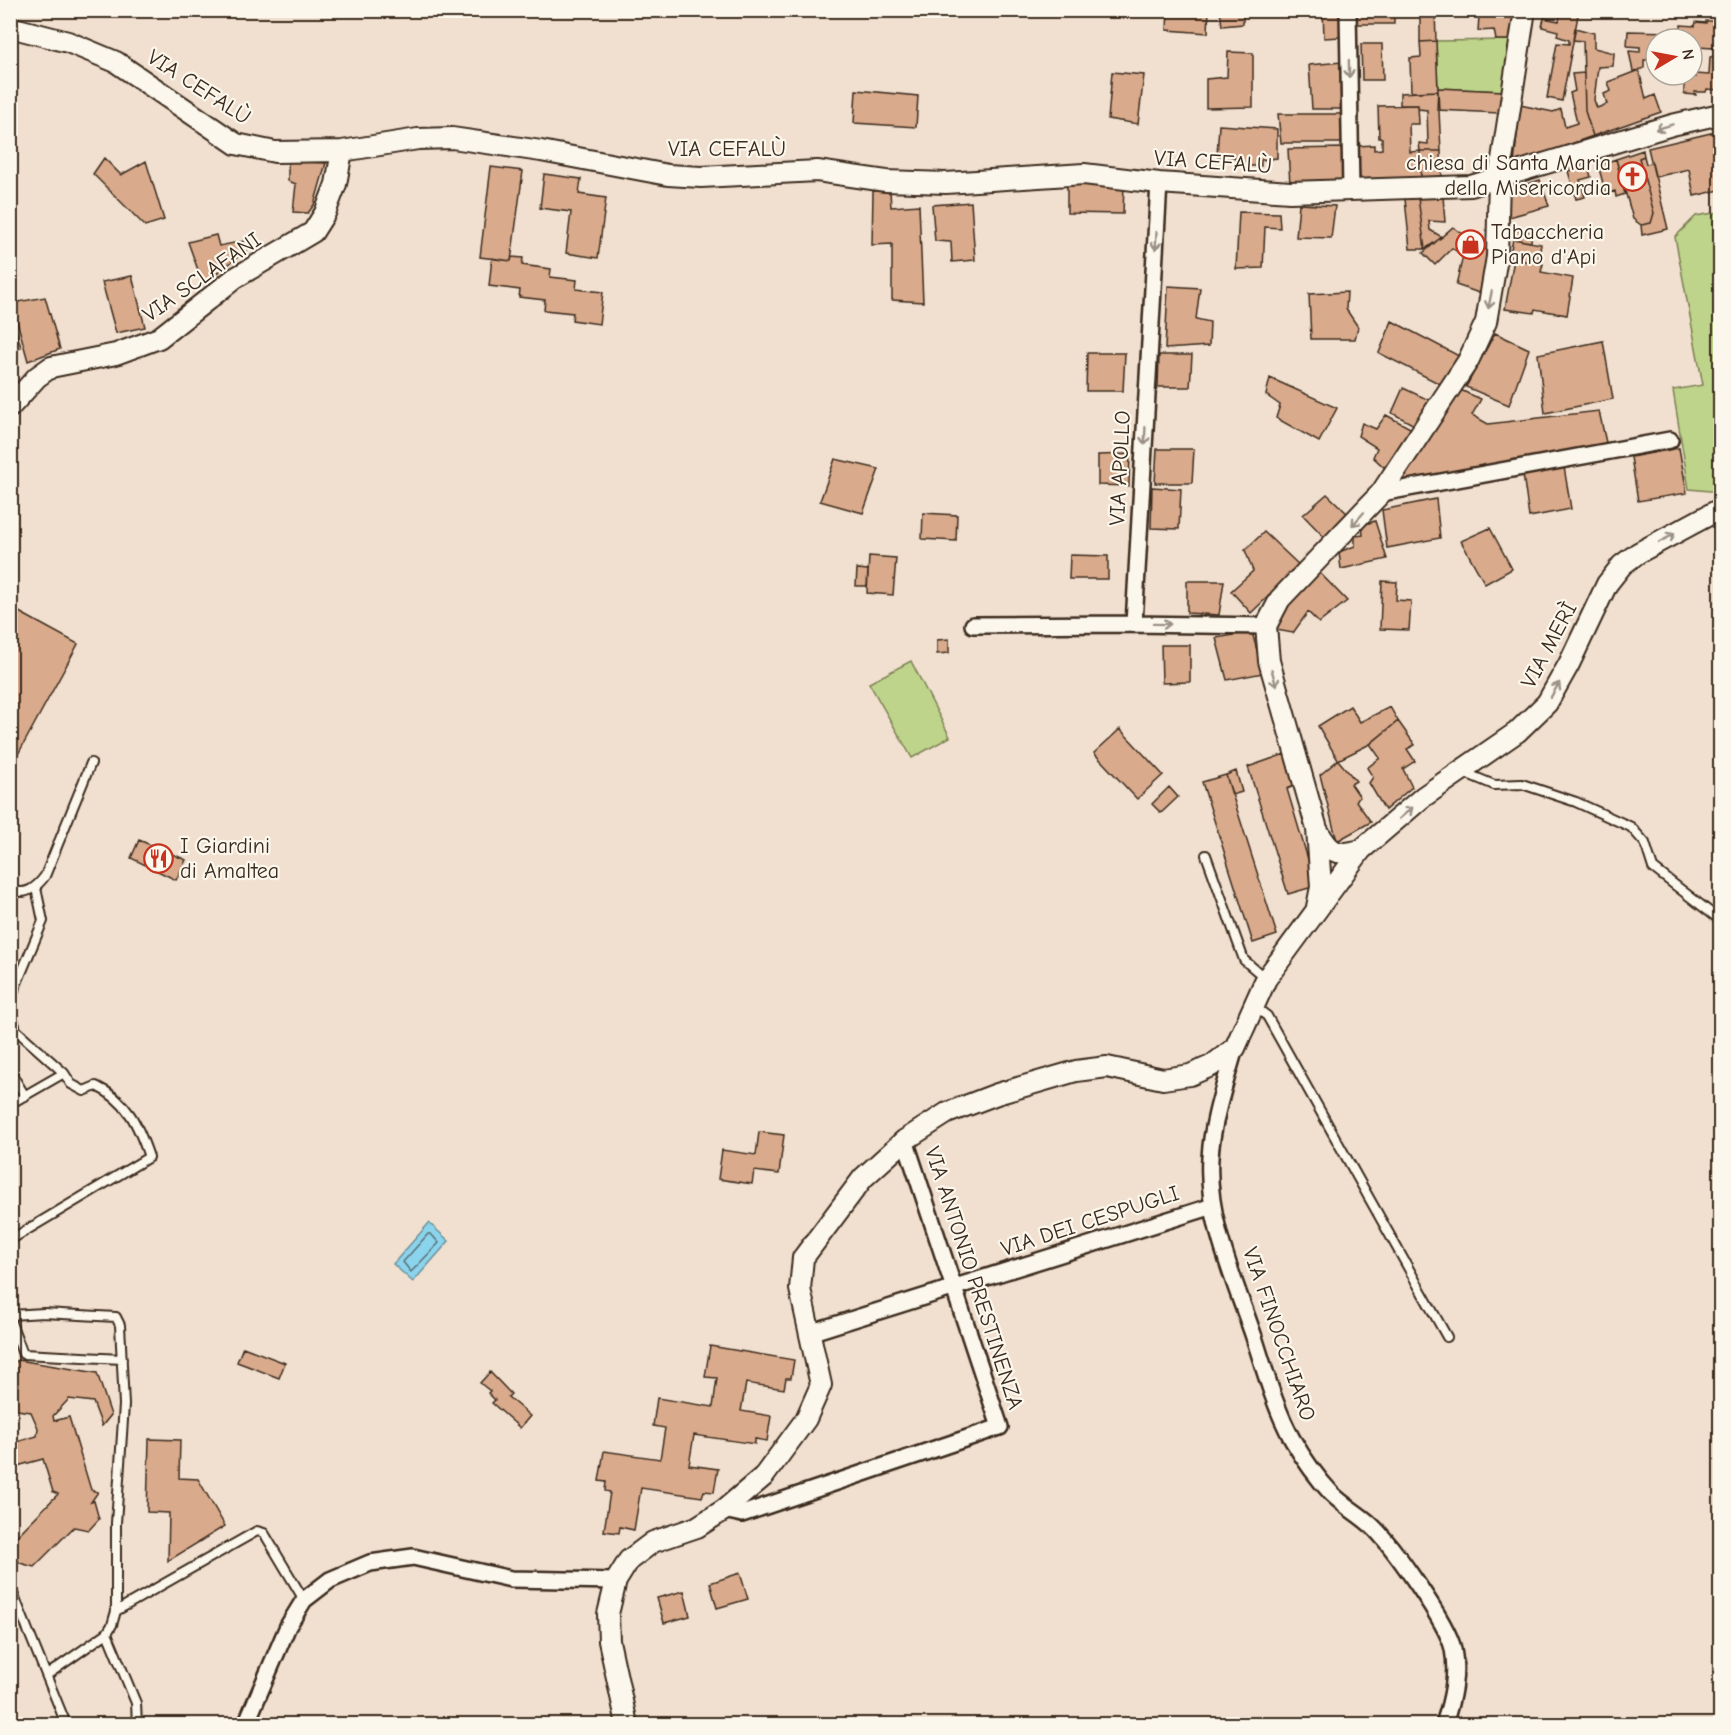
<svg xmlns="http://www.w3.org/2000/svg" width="1731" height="1735" font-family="'Comic Neue',sans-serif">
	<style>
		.green { fill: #bed48a; stroke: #7c7f54; stroke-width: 1.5 }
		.water { fill: #8bd4ed; stroke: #6b909a; stroke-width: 1.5 }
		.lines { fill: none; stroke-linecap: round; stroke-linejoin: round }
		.shore { stroke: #5b6e71; stroke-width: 1.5 }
		.building { fill: #d9aa8b; stroke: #3b2a1e; stroke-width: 1.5 }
		.service-casing { stroke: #3b2a1e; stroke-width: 12 }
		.minor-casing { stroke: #3b2a1e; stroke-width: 20 }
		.tertiary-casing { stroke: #3b2a1e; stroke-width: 24 }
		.service { stroke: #fbf7ec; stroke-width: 8 }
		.minor { stroke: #fbf7ec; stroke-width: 15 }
		.tertiary { stroke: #fbf7ec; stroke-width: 20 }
		.oneway { stroke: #9b9085 }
		.labels { text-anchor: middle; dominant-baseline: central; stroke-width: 4.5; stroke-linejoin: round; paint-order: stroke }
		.street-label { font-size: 22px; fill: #3b2a1e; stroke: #fbf7ec }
		.poi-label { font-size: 22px; fill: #3b2a1e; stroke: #fbf7ec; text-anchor: start }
	</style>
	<rect width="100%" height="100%" fill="#f1e0cf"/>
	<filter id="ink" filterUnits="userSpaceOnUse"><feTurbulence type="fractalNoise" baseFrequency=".0167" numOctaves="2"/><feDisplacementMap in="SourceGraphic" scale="12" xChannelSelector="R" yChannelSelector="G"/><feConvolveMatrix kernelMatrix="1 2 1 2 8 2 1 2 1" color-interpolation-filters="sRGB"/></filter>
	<g filter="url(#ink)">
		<path class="green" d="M1510,40l-7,51 -65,-3 -2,-47z
			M1720,212v280l-31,-3 -16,-99 30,-5 -28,-148 21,-21z
			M911,661l39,76 -38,21 -43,-75z"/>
		<path class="water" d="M429,1223l20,18 -36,41 -20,-18z"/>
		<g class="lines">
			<path class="shore" d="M428,1234h3l8,9 -28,29 -8,-10z"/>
		</g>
		<path class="building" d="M1168,10h41l-1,23 -41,-3z
			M1220,10h23v14l-21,2z
			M1323,10h18v27l-17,1z
			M1355,10h39v14h-39z
			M1420,10h15l1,31 -16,1z
			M1463,10h52l-1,7 -51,-2z
			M1561,10h18l-17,91 -15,-3 10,-55 12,1v-4l-12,-4 1,-5 -16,-4 2,-9 15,3z
			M1479,16l35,1 -4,23h-14l-2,-10 -16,1z
			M1706,21h14l-2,69 -11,-1 -1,3h-11l1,3 -12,-1v-17h12v-3l13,1 1,-18 4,-1v-8l-18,-1 -1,4h-3v-12h-36v21h-12v8l-11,4 -4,-21 11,1v-5l-13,-1 1,-15 43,1v-4l10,1v-4l14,1 1,-4 10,1z
			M1575,28l19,5v15l20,5 -1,13 -15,1 -4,33 3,8 10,-4 -3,-10 7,-3 -3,-9 31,-12 7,29 9,-4 6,17 -68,24 -8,-25 -2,-70 -10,-1z
			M1436,41l2,50 -27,1 -1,-34 11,-1 -1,-15z
			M1361,44h21l1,36h-21z
			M1228,52l25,1v54l-47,1v-29l21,-2z
			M1342,62v47h-30l-3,-44z
			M1112,72l32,3 -6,49 -30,-5z
			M1584,73l1,38 8,25 -79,28 6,-59 33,7 8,-3 4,18 12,-4 -7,-30 5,-2 -3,-17z
			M1438,88l65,3 -4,22 -62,-3z
			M856,90l62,6 -2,31 -62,-4z
			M1438,91l3,60h-21l-1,-8 9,1 -1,-34 -9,-1v-4h-18v-12z
			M1418,105l1,19h-10l1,28 10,-1 1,29 -61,2 -2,-36 16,-1v5l8,-1v-11h-3l-1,-32z
			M1278,114h64l3,29h-64z
			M1219,125l58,4v29l-16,2v6h-22l-5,-9 -17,-1z
			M1715,132l5,27v31l-26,6 -5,-27 -34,8 -7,-29z
			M1344,148v38l-54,-1 -2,-36z
			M1643,150l1,6 -5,2 15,55 -3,10 -10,2 -8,-6 -17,-60z
			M1420,151h21l1,29h-21z
			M1644,156l2,8 6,-1 16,66 -26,6 -1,-10 10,-2 3,-10 -15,-55z
			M104,158l17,17 25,-14 18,59 -19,6 -52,-52z
			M1616,159l9,35 -9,3 -1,-6 -9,3 -8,-29z
			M288,161l38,2 -12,42 -6,8 -15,-1 3,-28 -8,-3z
			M1588,165l3,12 -11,3 5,17 -9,2 -8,-28z
			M491,167l32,4 -12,90 -31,-4z
			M544,174l37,5 -2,15 27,4 -8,60 -32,-5 5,-41 -31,-4z
			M1540,180l9,26 -40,11 -2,-27z
			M1067,185h57l-1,29 -56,-1z
			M873,191h17l1,16 28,-2 4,97 -31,-2v-56l-20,1z
			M1443,196l2,26 -16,-1 1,9 12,7 -17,12 -7,-51z
			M1418,198l7,51h-15l-5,-50z
			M971,202l4,58 -23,2 -1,-20 -16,-1 -3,-36z
			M1299,204l36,2 -4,32 -35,-1z
			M1239,212l40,1 1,15 -15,-1 -2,41 -27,1z
			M1453,227l37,26 -8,41 -26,-9 7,-29 -11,-8 -17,17 -12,-12z
			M1511,229l21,3 -1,10 -18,-3z
			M216,235l3,11 25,-5 3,9 -44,34 -15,-42z
			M1513,239l28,5 -3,19 -29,-4z
			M512,257l11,1 -1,7 29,4 -1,8 27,3 -1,9 27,3 -4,32 -27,-4 1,-7 -29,-3 1,-10 -26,-3 1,-7 -31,-4 3,-28 19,3z
			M1514,259l29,5 -2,8 32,6 -6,37 -32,-6 -1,4 -29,-4z
			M132,276l13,51 -29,6 -14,-51z
			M1168,286l32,2 -4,31 14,3 -1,24 -44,3z
			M1347,292l-1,17 12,18 -3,12h-44l-2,-45z
			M45,297l15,52 -32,12 -16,-58z
			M10,311l11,36 -11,4z
			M1392,321l67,35 -17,29 -63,-32z
			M1495,333l34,16 -20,56 -43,-18z
			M1603,341l10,58 -68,14 -7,-59z
			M1087,353h38l-2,38h-37z
			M1159,355h33l-2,32h-32z
			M1270,378l67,30 -18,34 -43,-24 4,-13 -14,-10z
			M1403,388l26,12 -13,26 -24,-13z
			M1458,389l23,10 -9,16 16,9 111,-13 8,36 -214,39z
			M1386,415l26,14 -25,41 -14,-13 4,-9 -19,-12 4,-13 14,6z
			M1679,448l8,45 -49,8 -7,-44z
			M1157,449h37l-2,34h-37z
			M1130,454l-1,32 -31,-1v-30z
			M835,459l44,10 -16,44 -43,-12z
			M1564,467l7,42 -42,8 -6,-43z
			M1152,487l29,2 -2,40 -28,-1z
			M1327,494l22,21 -23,24 -23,-24z
			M1436,499l4,39 -53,10 -5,-38z
			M923,513l34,2 -1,26 -34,-2z
			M1375,521l12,38 -46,10 -2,-17 16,-6v-10l8,-1 -1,-10z
			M1490,528l22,41 -27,15 -24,-43z
			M1264,532l36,34 -49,47 -20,-22 22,-20 -8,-21z
			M1070,555l38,1v23h-39z
			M869,556l27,2 -3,37 -26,-2z
			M857,569l11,1 -1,16h-11z
			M1319,572l28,29 -28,22 -11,-11 -15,21 -17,-3 10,-25z
			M1187,581h37l-5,34 -32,-2z
			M1382,581l15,1 -1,18 15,1 -2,29 -29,-1z
			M10,607l68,37 -68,125z
			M1252,632l11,41 -36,7 -11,-42z
			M949,639v14l-12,1v-14z
			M1161,645h29v37l-28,1z
			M1350,706l10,16 30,-15 8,14 -28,23 -32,16 -20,-34z
			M1398,721l17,24 -8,4 8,12 -12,8 9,18 -27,23 -16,-27 4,-6 -6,-9 13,-10 -10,-14z
			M1120,729l43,46 -26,24 -43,-46z
			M1285,754l9,32 -7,3 29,97 -28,8 -40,-127z
			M1338,760l18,21 -5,3 9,13 -4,4 15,21 -34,19 -17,-66z
			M1236,771l6,21 -10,3 -6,-20z
			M1226,775l51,160 -24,8 -51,-161z
			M1169,787l9,10 -17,16 -9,-9z
			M139,840l47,20 -10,20 -45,-22z
			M759,1132l25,3 -5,39 -25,-3 -2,13 -34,-5 4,-29 34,5z
			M710,1346l84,14 -3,18h-5l-2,11 -38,-6 -5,28 30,5 -4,25 -12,-2v5l-61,-9 -5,30 29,4 -4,23 -10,-1 -2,6 -61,-9 -7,42 -14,-3 -1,6 -15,-2 6,-39 -5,-1 1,-9 -7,-1 5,-30 56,8 5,-31 -12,-2 4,-28 56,9 4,-29 -12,-1z
			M243,1347l42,16 -6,15 -42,-16z
			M10,1356l3,8 5,-4 79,13 14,42 -9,11 -9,-24 -24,-3 -16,17 1,5 15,-4 22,73 7,2 -7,10 3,-1 5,18 -10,11 -15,-3 -40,40 -14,-4 -5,-5 -5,-15 48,-49 -5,-2 -10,-33 -33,9v-24l27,-8 1,-8 -7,-16 -21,-3z
			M490,1372l21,22 -3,3 22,19 -10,12 -28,-25 3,-3 -7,-7 2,-2 -10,-8z
			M149,1439l31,1 -1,38 19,1 27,47 -57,35 1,-48 -22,-1z
			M740,1573l8,26 -31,9 -7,-25z
			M684,1591l6,25 -26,7 -7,-25z"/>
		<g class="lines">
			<defs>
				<path id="service" d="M1463,772l31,13 28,-1 54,18 55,25 14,16 8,25 67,52
					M1206,855l38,105 21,18
					M10,889c15,8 26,-1 35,-13l46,-113
					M10,1000l33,-79 -7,-33
					M1254,1006l13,10 180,321
					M10,1007l6,23 48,43 7,11 13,7 12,-5c32,15 42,39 53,71l-139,83
					M10,1071l15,25
					M10,1104l54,-31
					M10,1315l34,-2 72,4 4,8 4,80 -8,118v88l-4,14 -5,8 -60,42
					M10,1320l13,34 99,5
					M10,1586l56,138
					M116,1611l141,-80 7,2 40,67
					M107,1633l29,70 1,21"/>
				<path id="minor" d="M1348,10l3,181
					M1159,183l-25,441 132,2
					M1381,493l289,-53
					M973,625l161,-1
					M1235,1048c-10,36 -23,73 -25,110 -4,61 25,123 44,179 11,34 21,71 38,102 11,19 25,39 40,55 12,12 27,20 39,31 20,18 77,99 82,124 5,26 -1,51 -9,75
					M809,1333l404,-127
					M724,1510l18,4 258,-87 -95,-287
					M246,1724l42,-98 16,-26 26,-20 40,-17 43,-6 98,22 105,2"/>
				<path id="tertiary" d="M10,27l58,15 48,20 120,82 39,8 67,-1 76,-12 34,-1 89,13 127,24 33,2 116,-6 69,10 60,2 138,-9 75,9 131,9 181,-6 201,-61 48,-11
					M10,407l27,-30 14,-10 65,-13 43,-16 76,-60 78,-46 12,-19 11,-29 6,-33
					M1318,831c12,21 18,26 43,19
					M1317,907l4,-20 -4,-58 -48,-168 -3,-35 14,-27 101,-106 87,-132 18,-39 11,-65 2,-78 26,-169
					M627,1724l-18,-83 -1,-27 8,-33 13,-21 24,-18 44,-15 27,-17 40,-34 42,-57 15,-34 -21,-96 3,-31 60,-80 42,-38 42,-27 50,-19 79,-23 31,-4 56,12 27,-4 21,-9 24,-18 31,-69 95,-129 62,-53 94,-65 30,-29 22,-39 38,-80 15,-19 16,-12 82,-44"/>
			</defs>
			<use href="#service" class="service-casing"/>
			<use href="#minor" class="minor-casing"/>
			<use href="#tertiary" class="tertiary-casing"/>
			<use href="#service" class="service"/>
			<use href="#minor" class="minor"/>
			<use href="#tertiary" class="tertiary"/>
		</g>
		<defs><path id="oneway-shaft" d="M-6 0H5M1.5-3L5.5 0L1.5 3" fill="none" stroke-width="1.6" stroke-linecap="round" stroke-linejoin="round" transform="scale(1.5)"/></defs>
		<g class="oneway">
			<use href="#oneway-shaft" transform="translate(1349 69) rotate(89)"/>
			<use href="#oneway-shaft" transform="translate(1664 127) rotate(163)"/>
			<use href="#oneway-shaft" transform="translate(1156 241) rotate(93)"/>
			<use href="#oneway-shaft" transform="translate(1490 300) rotate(101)"/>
			<use href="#oneway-shaft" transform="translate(1145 436) rotate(93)"/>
			<use href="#oneway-shaft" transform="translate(1358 519) rotate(132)"/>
			<use href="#oneway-shaft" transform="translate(1667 538) rotate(-28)"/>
			<use href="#oneway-shaft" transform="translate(1162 624) rotate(1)"/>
			<use href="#oneway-shaft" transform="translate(1274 678) rotate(74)"/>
			<use href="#oneway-shaft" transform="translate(1555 690) rotate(-60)"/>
			<use href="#oneway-shaft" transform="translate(1406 813) rotate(-41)"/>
		</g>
	</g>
	<defs>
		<symbol id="church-ring" viewBox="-11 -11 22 22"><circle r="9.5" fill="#fbf7ec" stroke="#c8321e" stroke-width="1.5"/><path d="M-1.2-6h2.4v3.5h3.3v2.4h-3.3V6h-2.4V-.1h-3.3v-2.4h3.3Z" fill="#c8321e"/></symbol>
		<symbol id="shop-ring" viewBox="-11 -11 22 22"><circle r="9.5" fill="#fbf7ec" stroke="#c8321e" stroke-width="1.5"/><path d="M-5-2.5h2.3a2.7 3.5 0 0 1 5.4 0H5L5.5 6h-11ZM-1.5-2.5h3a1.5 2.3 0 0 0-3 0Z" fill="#c8321e"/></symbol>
		<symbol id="restaurant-ring" viewBox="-11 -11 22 22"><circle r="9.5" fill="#fbf7ec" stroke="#c8321e" stroke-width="1.5"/><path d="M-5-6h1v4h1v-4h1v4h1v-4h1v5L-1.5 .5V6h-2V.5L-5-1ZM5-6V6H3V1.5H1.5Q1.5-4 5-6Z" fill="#c8321e"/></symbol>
	</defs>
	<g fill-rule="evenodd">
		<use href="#church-ring" x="1616" y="160" width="33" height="33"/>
		<use href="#shop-ring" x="1454" y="228" width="33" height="33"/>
		<use href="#restaurant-ring" x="142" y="842" width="33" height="33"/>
	</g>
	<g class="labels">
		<g class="street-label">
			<text transform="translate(199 87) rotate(33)">VIA CEFALÙ</text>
			<text x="727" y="149">VIA CEFALÙ</text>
			<text transform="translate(1213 162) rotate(4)">VIA CEFALÙ</text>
			<text transform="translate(202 277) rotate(-35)">VIA SCLAFANI</text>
			<text transform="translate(1120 468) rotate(-87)">VIA APOLLO</text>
			<text transform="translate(1549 645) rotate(-62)">VIA MERÌ</text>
			<text transform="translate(1090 1221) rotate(-18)">VIA DEI CESPUGLI</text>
			<text transform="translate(974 1278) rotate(72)">VIA ANTONIO PRESTINENZA</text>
			<text transform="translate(1279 1334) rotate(71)">VIA FINOCCHIARO</text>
		</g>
		<g class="poi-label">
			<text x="1611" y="163" text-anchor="end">chiesa di Santa Maria<tspan x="1611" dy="25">della Misericordia</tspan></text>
			<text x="1491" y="232">Tabaccheria<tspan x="1491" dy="25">Piano d'Api</tspan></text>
			<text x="180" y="846">I Giardini<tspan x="180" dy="25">di Amaltea</tspan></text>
		</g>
	</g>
	<rect width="1731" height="1735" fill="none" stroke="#fbf7ec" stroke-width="36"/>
	<rect x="18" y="18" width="1695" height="1699" fill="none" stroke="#3b2a1e" stroke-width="2" filter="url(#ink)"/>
	<g transform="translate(1674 57) rotate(80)"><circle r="28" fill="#fbf7ec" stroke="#aea59a" stroke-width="1.5"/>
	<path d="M0-4.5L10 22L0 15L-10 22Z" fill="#c8321e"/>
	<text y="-9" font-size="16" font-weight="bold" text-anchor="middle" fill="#3b2a1e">N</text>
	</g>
</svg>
